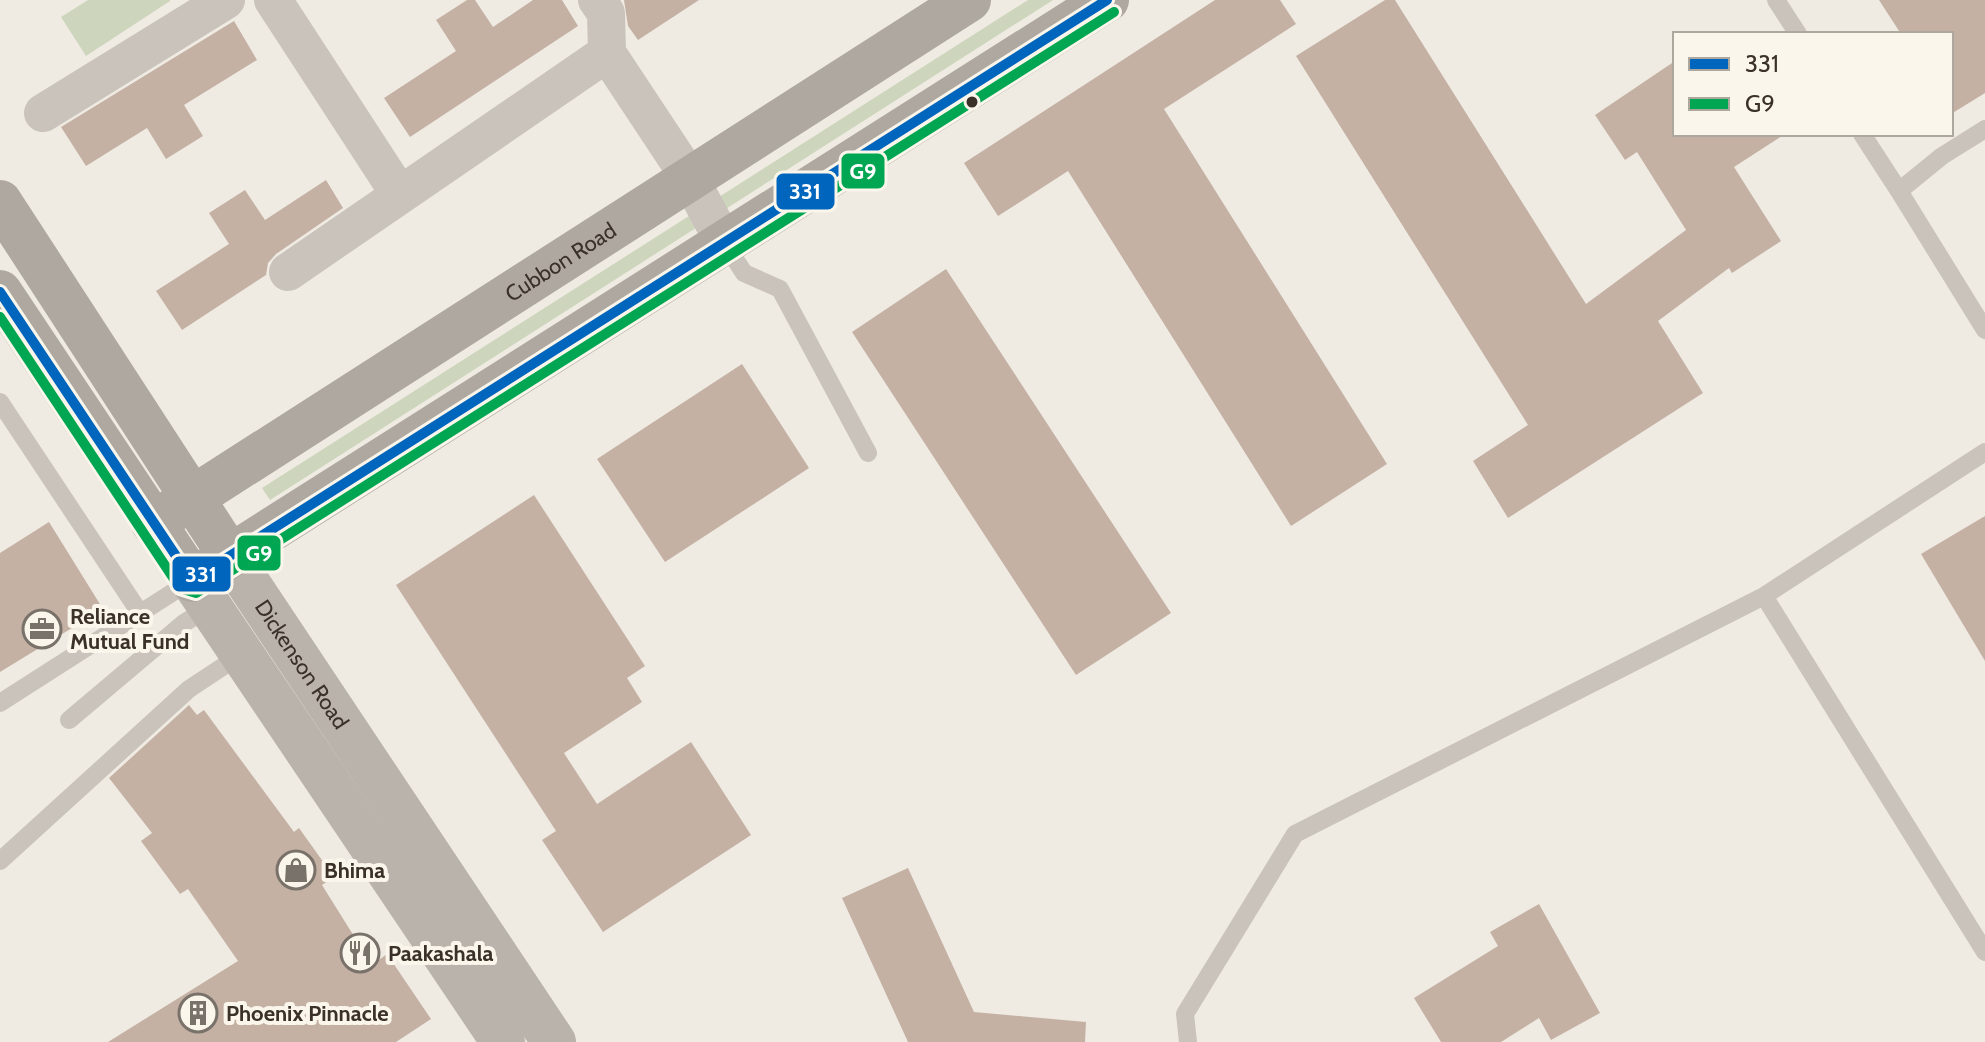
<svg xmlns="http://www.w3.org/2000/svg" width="1985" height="1042" font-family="Cabin,sans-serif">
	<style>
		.green { fill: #cdd6bc }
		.building { fill: #c4b1a4 }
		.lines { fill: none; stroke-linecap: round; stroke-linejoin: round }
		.service { stroke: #c9c3bb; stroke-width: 18 }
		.minor { stroke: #c9c3bb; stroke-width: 38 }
		.secondary { stroke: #b9b3ac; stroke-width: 44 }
		.primary { stroke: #aea8a0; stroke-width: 44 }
		.bus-1-casing { stroke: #fbf6eb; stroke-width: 16 }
		.bus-2-casing { stroke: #fbf6eb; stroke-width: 16 }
		.bus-1 { stroke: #0065bd; stroke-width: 10 }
		.bus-2 { stroke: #00a651; stroke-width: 10 }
		.bus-dot { fill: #3a3129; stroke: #fbf6eb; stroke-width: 3 }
		.labels { text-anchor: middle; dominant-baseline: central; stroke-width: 8; stroke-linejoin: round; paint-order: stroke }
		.street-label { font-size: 22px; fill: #3a3129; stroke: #fbf6eb }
		.poi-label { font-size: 22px; font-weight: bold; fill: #3a3129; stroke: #fbf6eb; text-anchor: start }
		.line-badge { stroke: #fbf6eb; stroke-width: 3 }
		.badge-label { font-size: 22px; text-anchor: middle; font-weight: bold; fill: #fff }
	</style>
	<rect width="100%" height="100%" fill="#efebe3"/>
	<path class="green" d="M88,0h82v1l-84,55 -25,-39z
		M1028,0h25l-783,500 -8,-12z"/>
	<path class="building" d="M467,0h8l18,27 40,-27h29l16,26 -168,111 -26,-39 72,-47 -20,-31z
		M624,0h75l-61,40 -10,-14z
		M1215,0h65l16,24 -132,85 223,355 -96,62 -223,-355 -70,45 -34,-53z
		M1385,0h10l191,304 100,-74 -49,-78 -12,8 -30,-45 80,-54v73h110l-51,33 47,74 -49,32 -3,-5 -71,53 45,72 -195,125 -35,-57 55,-36 -232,-369z
		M1879,0h106v93l-34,21v-80h-50z
		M234,21l23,39 -73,45 19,31 -37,23 -19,-31 -61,38 -25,-39z
		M326,180l17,28 -67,46 -8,9 -2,12 -84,55 -26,-39 73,-47 -20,-31 36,-23 20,30z
		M946,269l225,344 -95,62 -224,-343z
		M742,364l67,104 -144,94 -68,-103z
		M534,495l111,171 -18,12 15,24 -78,51 33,51 94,-62 60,93 -148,97 -61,-92 14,-9 -160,-246z
		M1985,516v145l-64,-107z
		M49,522l54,87 -103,63v-119z
		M189,705l8,10 7,-5 90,122 5,-4 35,49 -12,8 50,80 15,-11 44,65 -35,23h-288l130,-81 -50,-72 -8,5 -39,-53 11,-8 -43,-55z
		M908,868l66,144 112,10 -1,20h-177l-66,-144z
		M1539,904l61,109 -49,27 -12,-22 -38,24h-60l-27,-44 84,-52 -8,-14z"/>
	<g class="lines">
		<path class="service" d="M1776,0l22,34
			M1985,129l-43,27 -43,35 86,139
			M1862,134l37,57
			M724,242l20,31 36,16 88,164
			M0,402l140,211
			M1764,596l221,-144
			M0,703l192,-123
			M69,720l115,-97 26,-16
			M0,861l189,-172 53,-35
			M1188,1042l-3,-28 110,-180 469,-238 221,356"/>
		<path class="minor" d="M273,0l127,195
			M597,0l9,13 1,40 82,124 35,65
			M43,113l183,-113
			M288,272l319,-219"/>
		<g class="secondary">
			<path id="s1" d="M230,556l324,486"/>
			<path d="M192,580l311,462"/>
		</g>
		<g class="primary">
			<path d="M0,202l230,354"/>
			<path d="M0,292l192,288 915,-580"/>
			<path id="s2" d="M153,523l816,-523"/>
		</g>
		<defs>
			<path id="bus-1" d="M0,292l192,288 915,-580"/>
			<path id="bus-2" d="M0,317l180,271 16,5 918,-581"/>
		</defs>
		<use href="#bus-1" class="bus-1-casing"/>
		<use href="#bus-2" class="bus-2-casing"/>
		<use href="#bus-1" class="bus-1"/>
		<use href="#bus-2" class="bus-2"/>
	</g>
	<defs>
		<symbol id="office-ring" viewBox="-11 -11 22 22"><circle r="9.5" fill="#fbf6eb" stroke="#79726a" stroke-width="1.5"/><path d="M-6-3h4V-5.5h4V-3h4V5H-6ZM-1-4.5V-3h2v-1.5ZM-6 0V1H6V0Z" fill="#79726a"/></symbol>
		<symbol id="shop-ring" viewBox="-11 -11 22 22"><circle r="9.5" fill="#fbf6eb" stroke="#79726a" stroke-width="1.5"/><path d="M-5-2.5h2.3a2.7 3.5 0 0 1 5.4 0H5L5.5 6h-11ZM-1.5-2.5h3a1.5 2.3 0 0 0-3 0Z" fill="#79726a"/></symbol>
		<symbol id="restaurant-ring" viewBox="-11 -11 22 22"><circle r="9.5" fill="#fbf6eb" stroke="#79726a" stroke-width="1.5"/><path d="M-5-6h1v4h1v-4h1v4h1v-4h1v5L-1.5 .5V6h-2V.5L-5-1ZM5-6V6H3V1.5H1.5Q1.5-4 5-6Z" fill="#79726a"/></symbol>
		<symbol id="building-ring" viewBox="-11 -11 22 22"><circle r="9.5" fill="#fbf6eb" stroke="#79726a" stroke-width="1.5"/><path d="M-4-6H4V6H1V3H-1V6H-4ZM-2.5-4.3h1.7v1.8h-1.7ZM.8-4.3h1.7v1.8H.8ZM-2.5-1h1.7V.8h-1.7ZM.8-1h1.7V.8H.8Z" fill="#79726a"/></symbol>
	</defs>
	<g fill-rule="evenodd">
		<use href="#office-ring" x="20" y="607" width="44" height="44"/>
		<use href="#shop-ring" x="274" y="848" width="44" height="44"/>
		<use href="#restaurant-ring" x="338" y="931" width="44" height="44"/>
		<use href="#building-ring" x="176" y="991" width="44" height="44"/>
	</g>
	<circle class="bus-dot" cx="972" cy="102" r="7"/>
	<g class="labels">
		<g class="street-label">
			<text stroke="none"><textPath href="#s2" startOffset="484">Cubbon Road</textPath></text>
			<text stroke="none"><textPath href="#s1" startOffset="130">Dickenson Road</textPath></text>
		</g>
		<g class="poi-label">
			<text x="70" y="616">Reliance<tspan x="70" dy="25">Mutual Fund</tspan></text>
			<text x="324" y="870">Bhima</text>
			<text x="388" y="953">Paakashala</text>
			<text x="226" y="1013">Phoenix Pinnacle</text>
		</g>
	</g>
	<g class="line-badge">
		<rect x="840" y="152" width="46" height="38" rx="8" fill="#00a651"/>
		<rect x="775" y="172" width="61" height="39" rx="8" fill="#0065bd"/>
		<rect x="236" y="534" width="46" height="38" rx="8" fill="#00a651"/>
		<rect x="171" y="555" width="61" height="38" rx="8" fill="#0065bd"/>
	</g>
	<g class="badge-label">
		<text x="863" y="179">G9</text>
		<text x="805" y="199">331</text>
		<text x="259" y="561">G9</text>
		<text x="201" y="582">331</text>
	</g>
	<rect x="1673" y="32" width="280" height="104" fill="#fbf6eb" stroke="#aea79d" stroke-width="2"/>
	<rect x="1689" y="58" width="40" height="12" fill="#0065bd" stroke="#aea79d" stroke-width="2"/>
	<text x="1745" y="72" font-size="24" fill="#3a3129">331</text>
	<rect x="1689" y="98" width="40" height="12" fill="#00a651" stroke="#aea79d" stroke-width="2"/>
	<text x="1745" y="112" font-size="24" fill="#3a3129">G9</text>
</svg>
